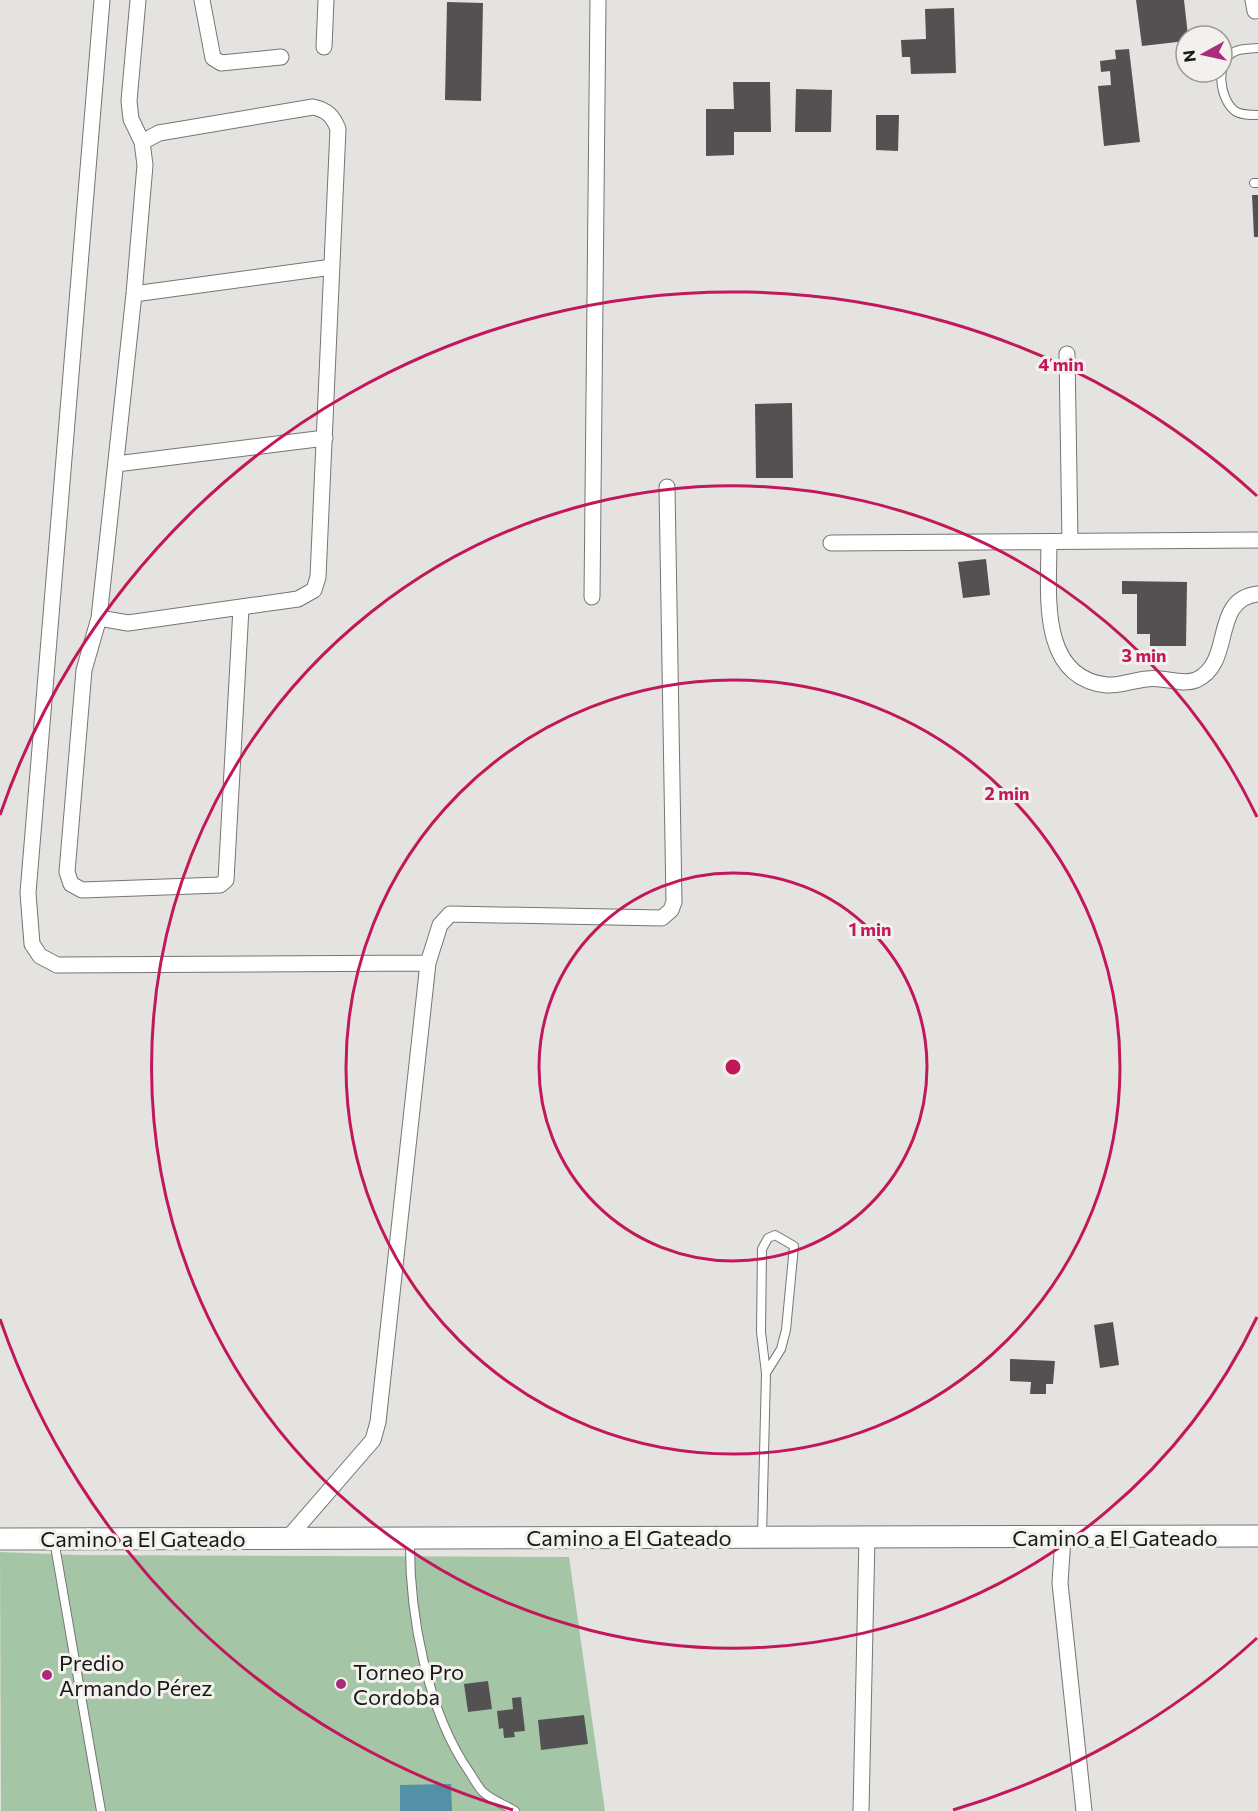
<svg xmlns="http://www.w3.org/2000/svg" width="1258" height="1811" font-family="Commissioner,sans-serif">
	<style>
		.green { fill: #a5c6a6 }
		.water { fill: #5490a8 }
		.building { fill: #545153 }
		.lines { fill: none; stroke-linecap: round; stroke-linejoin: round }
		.lane-casing { stroke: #777573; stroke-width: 10 }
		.street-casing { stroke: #777573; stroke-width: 17 }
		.secondary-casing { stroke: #777573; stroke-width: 23 }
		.lane { stroke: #fff; stroke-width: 8 }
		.street { stroke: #fff; stroke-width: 15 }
		.secondary { stroke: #fff; stroke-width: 21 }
		.ring { fill: none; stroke: #c2185b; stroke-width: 3 }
		.poi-dot { fill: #aa2b7a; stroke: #f2f1ed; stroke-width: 2 }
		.labels { text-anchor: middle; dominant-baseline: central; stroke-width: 6; stroke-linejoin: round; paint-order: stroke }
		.street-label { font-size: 22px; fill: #181817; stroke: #f2f1ed }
		.poi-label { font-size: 22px; fill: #181817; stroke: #f2f1ed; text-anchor: start }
		.centre { fill: #c2185b; stroke: #f2f1ed; stroke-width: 3 }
		.ring-label { font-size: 18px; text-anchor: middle; font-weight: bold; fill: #c2185b; stroke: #f2f1ed; stroke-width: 6; stroke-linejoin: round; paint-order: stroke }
	</style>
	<rect width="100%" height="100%" fill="#e5e3e0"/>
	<path class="green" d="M0,1552l77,3 492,2 36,254h-604z"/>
	<path class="water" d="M451,1784l1,27h-52v-26z"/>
	<path class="building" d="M1136,0h48l4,36 -2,5 -44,5z
		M447,2l36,1 -2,98 -36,-1z
		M954,8l2,65 -45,1 -1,-17h-8l-1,-17 25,-1 -1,-30z
		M1129,49l11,93 -36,4 -6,-60 13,-1 -1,-14 -9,1 -1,-11 16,-2 -1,-9z
		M733,82h37l1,50h-37v23l-28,1v-47h28z
		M796,89l36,1 -1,42h-36z
		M876,115h23l-1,36 -22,-1z
		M1252,195h6v42h-4z
		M792,403l1,75h-37l-1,-74z
		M986,559l4,36 -27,3 -5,-36z
		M1122,581l65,1 -1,64h-36v-12h-13v-40h-15z
		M1113,1322l6,43 -19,3 -6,-43z
		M1010,1359l45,2 -2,23h-7v10h-16l1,-12 -21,-1z
		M488,1681l4,28 -24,3 -4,-28z
		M521,1697l4,34 -11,1 1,5 -11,1 -1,-10 -4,1 -2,-18 16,-2 -1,-11z
		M584,1715l4,29 -47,6 -3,-30z"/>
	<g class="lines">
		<defs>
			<path id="lane" d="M1258,48c-8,1 -17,0 -24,4 -19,9 -15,47 1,59 6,4 15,4 23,4
				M1254,183h4
				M762,1536l4,-163 15,-24 5,-19 8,-84 -19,-11 -7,3 -6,11 -1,83 5,41
				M410,1539c-1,74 17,173 60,234 4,6 8,14 13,19 9,8 22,13 32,19
				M54,1540l47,271"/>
			<path id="street" d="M102,0l-74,893 4,51 8,12 17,9 371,-2
				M138,0l-9,101 2,18 11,23 3,23 -11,129 -35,324 -15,52 -17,202 4,12 11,6 138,-5 6,-5 15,-272
				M202,0l11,58 8,5 60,-6
				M1253,0l2,11
				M324,47l2,-47
				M134,294l198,-27
				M1067,354l3,187
				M116,464l209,-26
				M1049,542c0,50 -11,136 58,143 12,1 27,-5 40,-6 16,-3 34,7 49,1 39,-17 14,-81 62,-86
				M831,543l427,-3
				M592,597l6,-597
				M99,618l29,5 170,-24 16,-9 4,-13 20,-448c-5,-13 -11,-19 -25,-22l-154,26 -17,9
				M1063,1537l-3,46 24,228
				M288,1538l85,-98 5,-18 50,-459 12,-38 10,-11 212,4 9,-8 3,-8 -7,-415
				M861,1811l6,-274"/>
			<path id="secondary" d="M0,1539l1258,-3"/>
		</defs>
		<use href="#lane" class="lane-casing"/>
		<use href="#street" class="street-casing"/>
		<use href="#secondary" class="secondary-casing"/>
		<use href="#lane" class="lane"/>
		<use href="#street" class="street"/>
		<use href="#secondary" class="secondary"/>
	</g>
	<g class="ring">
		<circle cx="733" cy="1067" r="194"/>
		<circle cx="733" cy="1067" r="387"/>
		<path d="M1257 1317A581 581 0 1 1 1257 817"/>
		<path d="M1257 1638A775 775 0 0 1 953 1810M513 1810A775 775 0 0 1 0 1319M0 815A775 775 0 0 1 1257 496"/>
	</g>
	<g class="poi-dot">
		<circle cx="47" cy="1675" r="6"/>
		<circle cx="341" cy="1684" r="6"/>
	</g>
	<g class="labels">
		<g class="street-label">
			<text x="629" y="1537">Camino a El Gateado</text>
			<text x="1115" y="1537">Camino a El Gateado</text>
			<text x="143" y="1538">Camino a El Gateado</text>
		</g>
		<g class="poi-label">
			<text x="59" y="1662">Predio<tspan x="59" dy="25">Armando Pérez</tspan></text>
			<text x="353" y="1671">Torneo Pro<tspan x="353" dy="25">Cordoba</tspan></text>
		</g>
	</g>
	<circle cx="733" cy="1067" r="9" class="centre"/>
	<g class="ring-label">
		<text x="1061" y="371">4 min</text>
		<text x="1144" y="662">3 min</text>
		<text x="1007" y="800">2 min</text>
		<text x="870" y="936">1 min</text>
	</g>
	<g transform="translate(1204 54) rotate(262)"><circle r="28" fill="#f2f1ed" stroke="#9b9a97" stroke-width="1.5"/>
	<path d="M0-4.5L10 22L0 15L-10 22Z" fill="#aa2b7a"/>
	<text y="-9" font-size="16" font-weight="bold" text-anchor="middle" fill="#181817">N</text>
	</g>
</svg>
